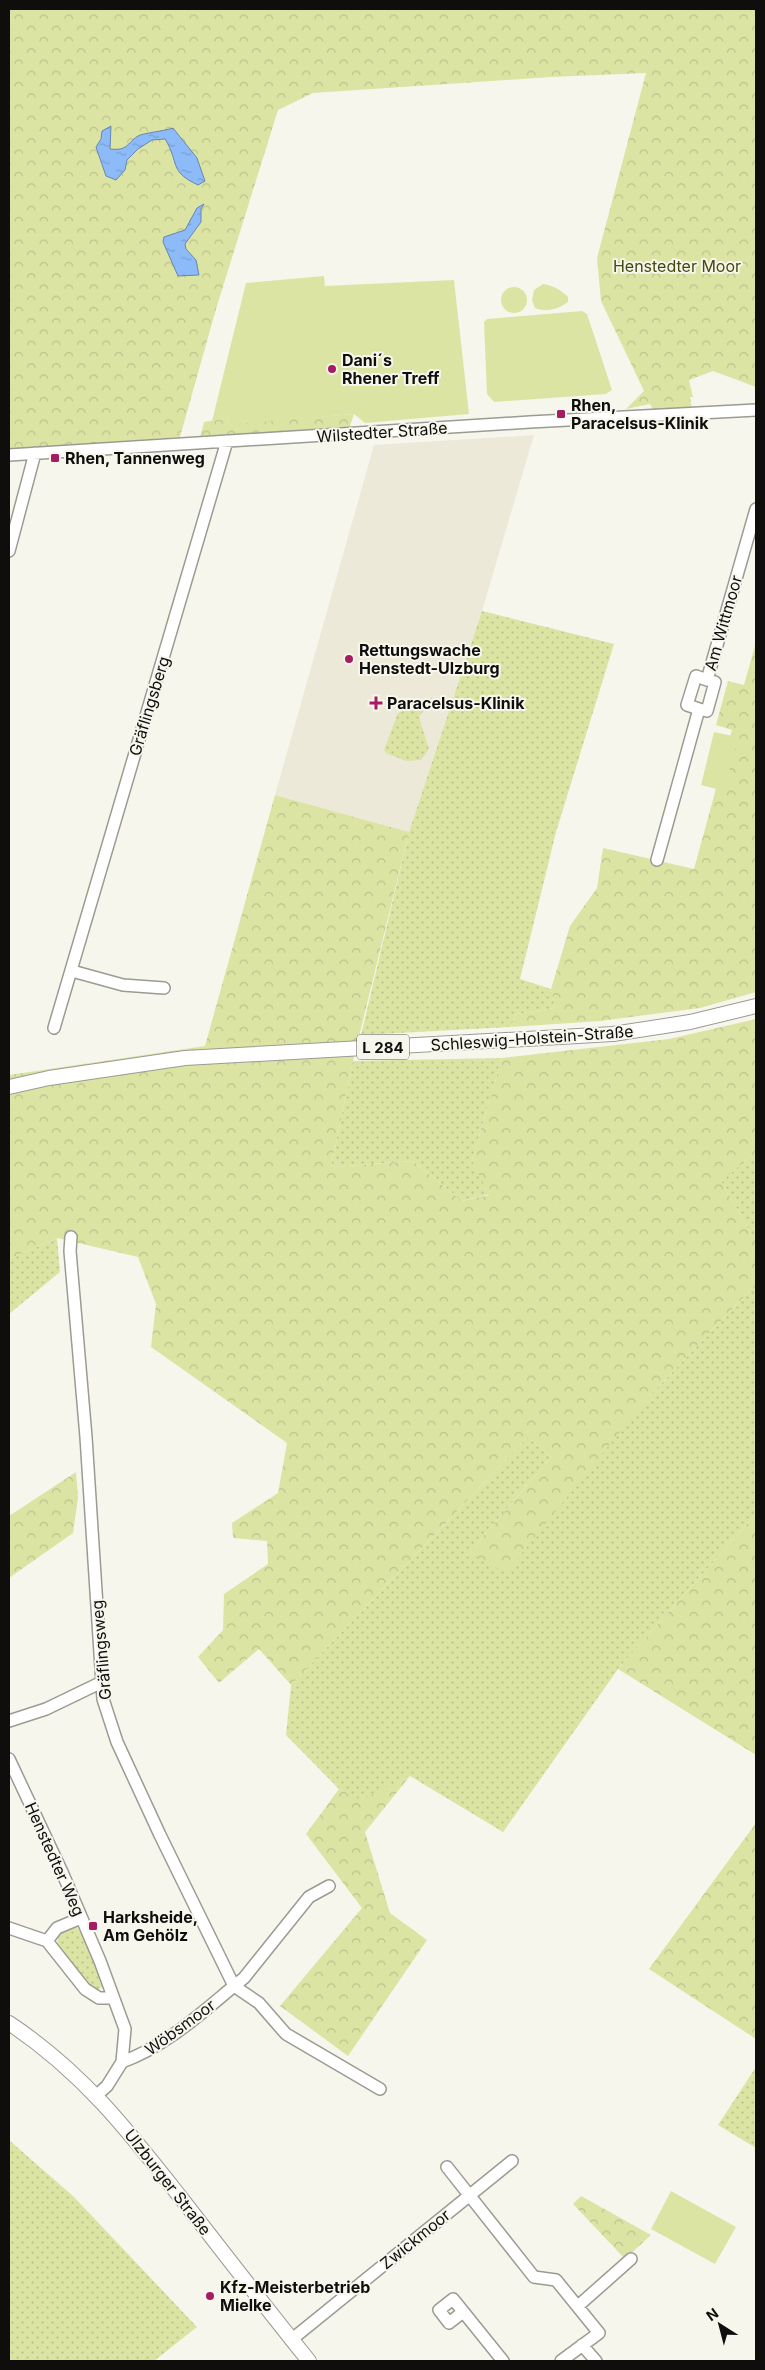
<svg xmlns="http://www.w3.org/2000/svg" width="765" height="2370" font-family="Inter,sans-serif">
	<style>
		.built { fill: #ece9d9 }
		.grass { fill: url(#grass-dots) }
		.forest { fill: url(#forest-crowns) }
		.pitch { fill: #dce4a4 }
		.water { fill: url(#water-ripples); stroke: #6786b1 }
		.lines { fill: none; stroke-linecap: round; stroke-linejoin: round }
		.minor-casing { stroke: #9c9b93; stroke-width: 14 }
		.major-casing { stroke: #9c9b93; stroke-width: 16 }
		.minor { stroke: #fff; stroke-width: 11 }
		.major { stroke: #fff; stroke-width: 14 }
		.poi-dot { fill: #a61c63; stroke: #f7f6ed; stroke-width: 2 }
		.labels { text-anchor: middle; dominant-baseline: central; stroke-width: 4; stroke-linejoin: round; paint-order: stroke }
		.shield { fill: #f7f6ed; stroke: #555450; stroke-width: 1 }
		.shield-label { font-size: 15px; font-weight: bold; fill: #0f0e0c }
		.park-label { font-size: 16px; fill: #44490d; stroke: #f7f6ed }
		.poi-label { font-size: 16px; font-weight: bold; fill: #0f0e0c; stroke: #f7f6ed; text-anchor: start }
		.street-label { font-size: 16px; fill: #0f0e0c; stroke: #f7f6ed }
	</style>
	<defs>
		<pattern id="grass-dots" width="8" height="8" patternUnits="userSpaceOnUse" patternTransform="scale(1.25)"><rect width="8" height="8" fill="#dce4a4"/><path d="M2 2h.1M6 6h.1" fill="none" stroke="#bcc28c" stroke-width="1.8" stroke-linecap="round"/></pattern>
		<pattern id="forest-crowns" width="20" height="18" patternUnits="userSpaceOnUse" patternTransform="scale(1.25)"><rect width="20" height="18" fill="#dce4a4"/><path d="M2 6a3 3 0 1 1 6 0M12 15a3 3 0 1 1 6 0" fill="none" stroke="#bcc28c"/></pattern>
		<pattern id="water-ripples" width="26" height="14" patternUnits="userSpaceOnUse" patternTransform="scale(1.25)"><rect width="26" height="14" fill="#8dbaf8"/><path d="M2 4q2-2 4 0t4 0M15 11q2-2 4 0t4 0" fill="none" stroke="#789fd3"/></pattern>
	</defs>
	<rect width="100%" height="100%" fill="#f7f6ed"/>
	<path class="built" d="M534,435l-52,176 -73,221 -134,-37 99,-350z"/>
	<path class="grass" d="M482,611l132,33 -58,188 -36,147 31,10 4,19 -39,6 -5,13 -150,8 48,-203z
		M433,697l-14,20 10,32 -8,11 -15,1 -20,-8 -2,-3 14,-37z
		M502,1058l-30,102 18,34 -28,7 -49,-40 -82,6 22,-106z
		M756,1152v90l-35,-61z
		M57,1238l3,34 -51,42v-55z
		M753,1287l3,5v222l-138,155 -115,163 -93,-56 -49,25 -22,-12 -53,-54 5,-50 237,-248 23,20 -82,96 174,-150z
		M71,1927h5c15,15 19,41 26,60l-4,3 -11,-6 -30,-39 2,-12z
		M756,2067v81l-38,-23z
		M9,2140l65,57 123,130 -43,34h-145z"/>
	<path class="forest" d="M9,9h747v378l-43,-16 -24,9 4,17h-3l2,12 -37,4 -5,-9 -24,5 18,-18 -43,-90 -4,-43 49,-185 -95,4 -238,16 -35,17 -62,199 -36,128 -171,13z
		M354,414l-5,15 -86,8h-63l4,-15 23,-4 1,6z
		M756,642v350l-56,16 -100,13 -89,6 5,-13 39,-6 -4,-19 19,-63 27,-38 6,-40 91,21 38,-139 -16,-5 12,-44 16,4z
		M275,795l134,37 -56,229 -22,106 82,-6 49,40 27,-6 -17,-35 30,-102 167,-19 87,-20v133l-35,29 35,61v50l-3,-5 -110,116 -137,170 -37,-20 82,-96 -23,-20 -237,248 -32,-36 -40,34 -21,-26 25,-27 1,-36 44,-30 -1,-23 -34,-3 -1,-15 46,-30 9,-50 -136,-96 5,-43 -18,-47 -81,-19 -48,21v-184l196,-29z
		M76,1472l2,26 -5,35 -64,45v-62z
		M756,1514v241l-138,-86z
		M410,1776l-45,56 25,81 37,27 -79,116 -68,-50 82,-98 -56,-74 33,-45 22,11z
		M756,1823v216l-107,-70z
		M581,2196l70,39 -26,24 -52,-55z"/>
	<path class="pitch" d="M324,276l1,10 129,-6 15,134 -104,9 -11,-9 -126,11 -1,-7 -15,3 34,-138z
		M543,284c11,2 17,5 25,13v5c-10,7 -21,11 -33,6l-3,-8 2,-10z
		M501 300a13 13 0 1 1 26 0a13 13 0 1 1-26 0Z
		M582,311l5,3 25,76 -6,4 -112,8 -7,-8 -3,-72 3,-3z
		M714,732l24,5 -14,54 -23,-6z
		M671,2191l65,36 -21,37 -64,-35z"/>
	<path class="water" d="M111,126l-1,23c18,2 16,-5 28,-13 5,-3 27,-5 35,-8l24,30 8,23 -7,4c-30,-14 -18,-22 -33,-46l-13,1 -14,9 -11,11 -2,10 -9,10 -10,-4 -10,-29 5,-8 1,-8z
		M204,204l-3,5v13l-16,22 1,5 10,11 3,15 -21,1 -15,-34 1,-5 21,-7 12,-22z"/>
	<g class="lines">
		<defs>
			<path id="minor" d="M9,455l521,-33 226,-12
				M9,551l26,-98
				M699,709l8,2 8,-29 -8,-2
				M657,860l42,-151 -12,-4 9,-29 11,4 49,-171
				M72,971l51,14 41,3
				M54,1028l173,-587
				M71,1237l-1,14 16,186 17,262 14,43 43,93 74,151 10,-8 65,-81 20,-11
				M9,1721l37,-12 56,-27
				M9,1759l53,113 38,89 25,68 -3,33 -15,24 -10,9
				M9,1928l38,13 38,48 14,9h14
				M47,1941l10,-13 24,-10
				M122,2062c44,-16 77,-47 112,-76l25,17 27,31 94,55
				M447,2167l87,110 22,3 43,53 -38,28
				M578,2306l53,-47
				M463,2312l-14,11 -10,-13 14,-11 50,62
				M291,2340l221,-179
				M582,2345l14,16"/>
			<path id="major" d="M9,1087l40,-9 136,-20 428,-24 77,-12 66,-16
				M9,2023c75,50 121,110 176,180 41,53 82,106 124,158"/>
		</defs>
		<use href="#minor" class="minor-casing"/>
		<use href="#major" class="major-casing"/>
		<use href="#minor" class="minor"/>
		<use href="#major" class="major"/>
	</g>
	<g class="poi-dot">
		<circle cx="332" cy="369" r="5"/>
		<rect x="556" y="409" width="10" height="10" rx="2.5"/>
		<rect x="50" y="453" width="10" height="10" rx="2.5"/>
		<circle cx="349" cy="659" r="5"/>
		<path d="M373.5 695.5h5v5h5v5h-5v5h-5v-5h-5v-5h5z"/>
		<rect x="88" y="1921" width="10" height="10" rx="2.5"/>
		<circle cx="210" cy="2296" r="5"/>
	</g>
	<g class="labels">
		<rect class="shield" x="357" y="1034.5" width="52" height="25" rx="4"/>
		<g class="shield-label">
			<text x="383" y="1047">L 284</text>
		</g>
		<g class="park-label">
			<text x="677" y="266">Henstedter Moor</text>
		</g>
		<g class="poi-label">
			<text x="342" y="360">Dani´s<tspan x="342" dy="18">Rhener Treff</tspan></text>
			<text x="571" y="405">Rhen,<tspan x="571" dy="18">Paracelsus-Klinik</tspan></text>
			<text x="65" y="458">Rhen, Tannenweg</text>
			<text x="359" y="650">Rettungswache<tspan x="359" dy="18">Henstedt-Ulzburg</tspan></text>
			<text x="387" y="703">Paracelsus-Klinik</text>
			<text x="103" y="1917">Harksheide,<tspan x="103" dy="18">Am Gehölz</tspan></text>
			<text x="220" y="2287">Kfz-Meisterbetrieb<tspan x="220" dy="18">Mielke</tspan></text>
		</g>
		<g class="street-label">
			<text transform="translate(382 432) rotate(-4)">Wilstedter Straße</text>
			<text transform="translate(723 623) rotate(-74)">Am Wittmoor</text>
			<text transform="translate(149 706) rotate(-73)">Gräflingsberg</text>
			<text transform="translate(532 1038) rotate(-4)">Schleswig-Holstein-Straße</text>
			<text transform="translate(101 1650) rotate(-95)">Gräflingsweg</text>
			<text transform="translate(55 1859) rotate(66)">Henstedter Weg</text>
			<text transform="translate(180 2027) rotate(-36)">Wöbsmoor</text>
			<text transform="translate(168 2182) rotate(52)">Ulzburger Straße</text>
			<text transform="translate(415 2239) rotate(-39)">Zwickmoor</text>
		</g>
	</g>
	<rect width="765" height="2370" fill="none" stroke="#0f0e0c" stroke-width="20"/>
	<g transform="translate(720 2325) rotate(324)" stroke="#f7f6ed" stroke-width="4" paint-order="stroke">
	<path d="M0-4L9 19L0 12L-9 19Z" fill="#0f0e0c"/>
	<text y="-8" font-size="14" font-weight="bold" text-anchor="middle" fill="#0f0e0c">N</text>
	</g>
</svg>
